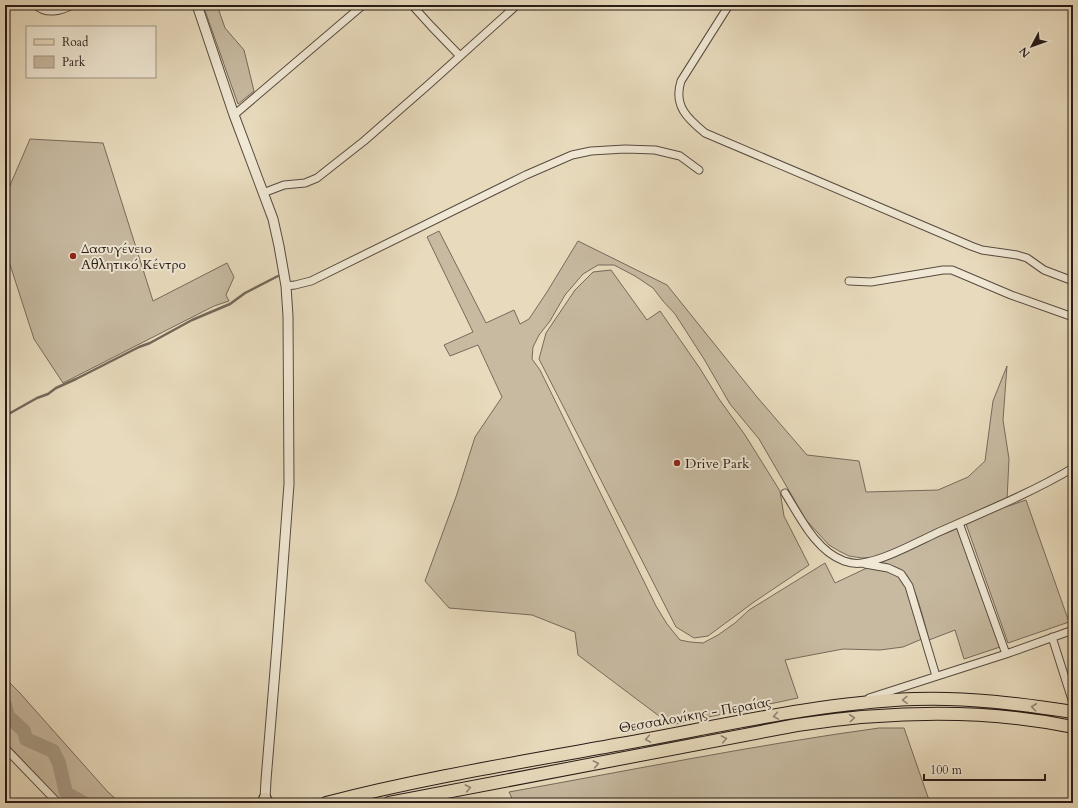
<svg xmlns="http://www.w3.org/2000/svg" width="1078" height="808" font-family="Cardo,serif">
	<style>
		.green { fill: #c7baa1; stroke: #776a5c }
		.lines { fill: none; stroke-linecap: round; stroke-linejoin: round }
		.stream { stroke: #736759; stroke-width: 2.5 }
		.river { stroke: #a69a85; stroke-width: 14 }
		.minor-casing { stroke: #574b40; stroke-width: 9 }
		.tertiary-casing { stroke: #574b40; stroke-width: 11 }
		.primary-casing { stroke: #271b17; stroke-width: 14 }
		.minor { stroke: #f0e8d4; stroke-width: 7 }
		.tertiary { stroke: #f0e8d4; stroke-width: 9 }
		.primary { stroke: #e8dbbd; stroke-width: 12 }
		.oneway { stroke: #918572 }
		.poi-dot { fill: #8f2418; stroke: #f0e8d4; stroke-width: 1.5 }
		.labels { text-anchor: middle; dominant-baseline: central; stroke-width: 4; stroke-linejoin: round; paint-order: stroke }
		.poi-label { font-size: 14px; fill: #271b17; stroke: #f0e8d4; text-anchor: start }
		.street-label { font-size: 14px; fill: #271b17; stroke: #f0e8d4 }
	</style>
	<rect width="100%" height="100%" fill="#e8dbbd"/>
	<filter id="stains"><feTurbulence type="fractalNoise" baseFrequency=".005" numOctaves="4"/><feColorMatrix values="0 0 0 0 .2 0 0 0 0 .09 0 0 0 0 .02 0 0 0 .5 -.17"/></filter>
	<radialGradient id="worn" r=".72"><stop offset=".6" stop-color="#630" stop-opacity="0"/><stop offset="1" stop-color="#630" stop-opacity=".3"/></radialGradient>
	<path class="green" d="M203,5h14l8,23 19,22 10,41 -16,13z
		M30,139l73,4 50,158 74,-38 7,14 -8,18 3,6 -15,5 -151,77 -29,-44 -29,-90v-38l3,-21z
		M439,231l47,92 28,-13 6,14 9,-5 18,-27 31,-51 89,44 90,112 50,58 52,6 7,31 72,-2 30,-13 17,-16 8,-60 14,-35 -4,54 6,39 -2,41 -130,57 -15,1 -13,-2 -10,-5 -10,-6 -23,-25 -47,-81 -29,-35 -26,-45 -29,-45 -12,-13 -10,-13 -18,-12 -21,-11h-16l-15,9 -18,21 -15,26 -11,14 -6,12 -1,12 8,11 116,236 11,18 13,16 10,2 13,1 15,-8 17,-12 14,-13 76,-47 10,20 34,-16 17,4 14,5 8,11 14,52 -19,8 -23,3 -37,-1 -58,11 13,38 -127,27 -93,-70 -3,-23 -43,-17 -83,-7 -24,-27 32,-87 18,-57 27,-40 -24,-52 -28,11 -6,-11 29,-13 -46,-95z
		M611,270l36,50 13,-9 39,56 20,32 26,36 35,56 4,25 25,49 -55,37 -46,34 -14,2 -18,-11 -137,-268 7,-26 29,-43 18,-18z
		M1026,500l43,122 -61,21 -43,-122z
		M960,527l40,120 -36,12 -9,-29 -26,10c-4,-15 -15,-62 -27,-70 -7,-4 -16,-6 -24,-7z
		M5,678l14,14 88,99 13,12h-57l-54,-57 -4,-19z
		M879,728h25l26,75h-416l-5,-11c123,-22 246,-47 370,-64z"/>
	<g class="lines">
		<path class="stream" d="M5,416l32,-18 11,-4 8,-6 20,-9 63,-32 11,-4 42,-23 38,-16 15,-11 33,-17"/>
		<path class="river" d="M5,705l3,11 16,15 2,8 27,12 6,12 7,30 18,10"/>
		<defs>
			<path id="minor" d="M36,5c10,10 26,6 36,0
				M412,5l19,21 29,30
				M729,5l-48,76c-8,25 7,38 24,52l266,113 11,4 35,5 10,3 17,12 29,11
				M234,115l129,-110
				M263,193l21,-8 21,-2 12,-5 47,-37 64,-56 89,-80
				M849,281l22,1 72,-12h9l59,25 62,22
				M286,286l9,-1 16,-4 215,-106 46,-20 19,-4 34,-2 30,1 25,6 19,14
				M785,493c15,24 31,58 59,68 6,2 12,3 18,2 23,-3 57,-22 79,-32 45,-20 90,-38 132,-63
				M959,523l47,131
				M865,564l23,4 13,6 8,12 27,90
				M1052,637l21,66
				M869,698l137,-44 67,-24
				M5,748l53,55"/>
			<path id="tertiary" d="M197,5l37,110 39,104 6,27 7,40 2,30 1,168 -12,162 -11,134 -1,19 4,3"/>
			<path id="primary" d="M265,803v-4
				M326,803c96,-25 196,-41 295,-59 96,-17 194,-41 293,-45 53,-2 107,5 159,13
				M389,803l408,-78c92,-14 185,-17 276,2"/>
		</defs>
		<use href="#minor" class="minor-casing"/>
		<use href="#tertiary" class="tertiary-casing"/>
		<use href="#primary" class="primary-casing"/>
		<use href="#minor" class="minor"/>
		<use href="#tertiary" class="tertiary"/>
		<use href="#primary" class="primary"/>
	</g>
	<defs><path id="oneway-chevron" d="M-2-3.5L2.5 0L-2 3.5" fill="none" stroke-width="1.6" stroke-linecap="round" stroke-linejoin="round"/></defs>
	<g class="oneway">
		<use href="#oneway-chevron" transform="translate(905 700) rotate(177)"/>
		<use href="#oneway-chevron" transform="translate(1034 707) rotate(-173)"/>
		<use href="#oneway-chevron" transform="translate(776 716) rotate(170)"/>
		<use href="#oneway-chevron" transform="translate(852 718) rotate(-6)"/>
		<use href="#oneway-chevron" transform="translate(648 739) rotate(170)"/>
		<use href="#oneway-chevron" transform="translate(724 739) rotate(-11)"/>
		<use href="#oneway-chevron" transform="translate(596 764) rotate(-11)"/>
		<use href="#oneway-chevron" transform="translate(468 788) rotate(-11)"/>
	</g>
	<g class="poi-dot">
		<circle cx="73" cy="256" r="4"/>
		<circle cx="677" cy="463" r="4"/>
	</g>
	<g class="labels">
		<g class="poi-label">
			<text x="81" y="248">Δασυγένειο<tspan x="81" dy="16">Αθλητικό Κέντρο</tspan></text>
			<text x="685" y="463">Drive Park</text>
		</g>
		<g class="street-label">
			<text transform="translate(695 715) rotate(-10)">Θεσσαλονίκης - Περαίας</text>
		</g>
	</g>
	<rect width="1078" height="808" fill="none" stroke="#e8dbbd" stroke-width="20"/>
	<rect x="6" y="6" width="1066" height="796" fill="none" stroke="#271b17" stroke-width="2"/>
	<rect x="10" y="10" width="1058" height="788" fill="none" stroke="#271b17"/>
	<rect x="26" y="26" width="130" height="52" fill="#f0e8d4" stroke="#a09688"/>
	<rect x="34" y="39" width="20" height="6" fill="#e8dbbd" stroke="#a09688"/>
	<text x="62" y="46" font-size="12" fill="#271b17">Road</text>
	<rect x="34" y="56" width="20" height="12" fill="#c7baa1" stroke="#a09688"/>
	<text x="62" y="66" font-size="12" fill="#271b17">Park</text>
	<g transform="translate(1032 46) rotate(229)" stroke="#f0e8d4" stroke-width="3" paint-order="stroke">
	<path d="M0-3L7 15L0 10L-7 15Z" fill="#271b17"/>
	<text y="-6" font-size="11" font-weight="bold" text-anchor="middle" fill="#271b17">N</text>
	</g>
	<path d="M924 774v6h121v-6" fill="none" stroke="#271b17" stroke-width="2"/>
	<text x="930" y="774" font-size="12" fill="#271b17" stroke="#f0e8d4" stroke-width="3" paint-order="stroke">100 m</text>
	<rect width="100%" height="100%" filter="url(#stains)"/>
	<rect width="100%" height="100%" fill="url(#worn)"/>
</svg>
